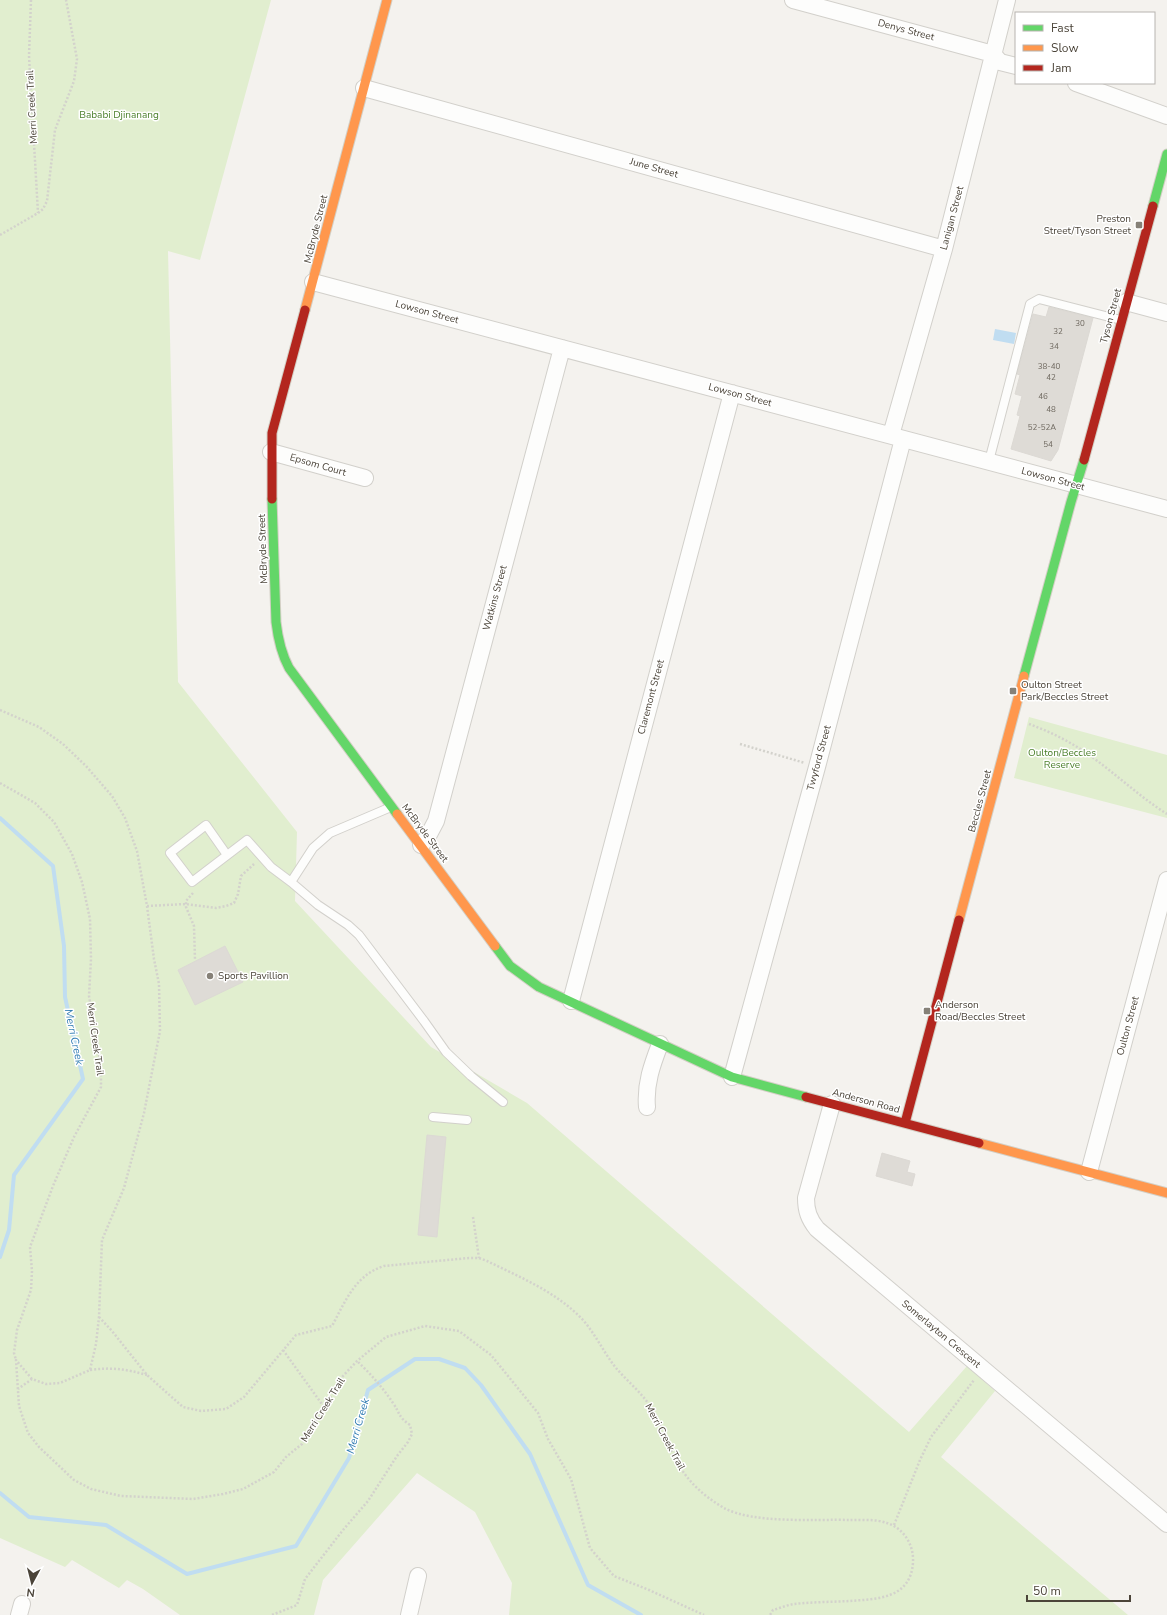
<svg xmlns="http://www.w3.org/2000/svg" width="1167" height="1615" font-family="'Nunito Sans',sans-serif">
	<style>
		.green { fill: #e1eecf }
		.water { fill: #c0ddf1 }
		.lines { fill: none; stroke-linecap: round; stroke-linejoin: round }
		.stream { stroke: #c0ddf1; stroke-width: 4 }
		.building { fill: #dedbd6; stroke: #dcd9d4 }
		.lane-casing { stroke: #d2d0cb; stroke-width: 10 }
		.street-casing { stroke: #d2d0cb; stroke-width: 18 }
		.fast-casing { stroke: #d3cfc5; stroke-width: 11 }
		.slow-casing { stroke: #d3cfc5; stroke-width: 11 }
		.jam-casing { stroke: #d3cfc5; stroke-width: 11 }
		.path { stroke: #d3d2cc; stroke-width: 2.5; stroke-dasharray: 2 2; stroke-linecap: butt }
		.lane { stroke: #fdfdfc; stroke-width: 8 }
		.street { stroke: #fdfdfc; stroke-width: 16 }
		.fast { stroke: #63d668; stroke-width: 9 }
		.slow { stroke: #ff974d; stroke-width: 9 }
		.jam { stroke: #b3261e; stroke-width: 9 }
		.poi-dot { fill: #868178; stroke: #fff; stroke-width: 1.5 }
		.labels { text-anchor: middle; dominant-baseline: central; stroke-width: 3; stroke-linejoin: round; paint-order: stroke }
		.number-label { font-size: 8px; fill: #706a61 }
		.street-label { font-size: 10px; fill: #4b4439; stroke: #fff }
		.park-label { font-size: 10px; fill: #4a7f2a; stroke: #fff }
		.poi-label { font-size: 10px; fill: #4b4439; stroke: #fff; text-anchor: start }
		.water-label { font-size: 11px; font-style: italic; fill: #2e7ab2; stroke: #fff }
	</style>
	<rect width="100%" height="100%" fill="#f4f2ee"/>
	<path class="green" d="M0,0h271l-71,260 -32,-9 10,431 119,150 -2,69 136,146 96,56 382,329 58,-66 28,25 -54,66 187,158h-619l3,-32 -37,-71 -58,-39 -94,107 -9,35h-134l-37,-26 -16,-9 -8,8 -47,-28 -7,7 -65,-29z
		M1029,717l138,38v63l-153,-40z"/>
	<path class="water" d="M995,329l21,4 -2,11 -21,-4z"/>
	<g class="lines">
		<path class="stream" d="M0,818l53,48 11,80 1,51 18,82 -69,96 -5,55 -9,27
			M0,1493l29,24 77,8 81,49 109,-28 53,-88 19,-68 47,-31h24l26,9 16,17 49,69 58,131 53,30"/>
	</g>
	<path class="building" d="M1049,307l44,11 -35,132 -7,11 -40,-12 9,-33 -3,-1 5,-19 -7,-2 5,-19 -3,-1 16,-60 13,3z
		M225,946l18,36 -48,23 -17,-35z
		M427,1135l19,2 -9,100 -19,-2z
		M882,1153l28,8 -3,11 8,2 -3,12 -36,-10z"/>
	<g class="lines">
		<defs>
			<path id="lane" d="M989,461l41,-157 9,-5 82,21
				M391,807l-61,26 -17,15 -22,34 27,23 30,20 11,10 65,86 22,31 25,24 32,26
				M227,855l-21,-30 -36,28 22,29 55,-42 24,27 20,15
				M433,1117l34,3"/>
			<path id="street" d="M793,0l200,54 7,8 16,4
				M1076,83l91,33
				M364,88l580,161
				M313,282l854,227
				M1126,302l41,11
				M891,435l53,-186 63,-249
				M271,452l94,26
				M421,845l6,-7 9,-17 126,-473
				M571,1001l161,-608
				M732,1077l85,-310 86,-328
				M832,1104l-26,94c0,13 3,21 11,31l350,295
				M647,1107c-2,-23 5,-42 13,-63
				M1089,1172l78,-292
				M19,1615l3,-11
				M409,1615l9,-39"/>
			<path id="fast" d="M1153,206l14,-52
				M272,499l4,123c2,17 5,31 13,46l108,146
				M1024,676l47,-174 13,-42
				M495,946l15,20 29,21 193,90 74,20"/>
			<path id="slow" d="M305,310l82,-310
				M397,814l98,132
				M959,920l65,-244
				M979,1143l188,50"/>
			<path id="jam" d="M1084,460l69,-254
				M272,499v-66l33,-123
				M806,1097l173,46
				M905,1123l54,-203"/>
		</defs>
		<use href="#lane" class="lane-casing"/>
		<use href="#street" class="street-casing"/>
		<use href="#fast" class="fast-casing"/>
		<use href="#slow" class="slow-casing"/>
		<use href="#jam" class="jam-casing"/>
		<path class="path" d="M31,0l-2,56 9,157
			M0,235l38,-22 5,-4 4,-8 8,-71 19,-49 3,-22 -11,-59
			M0,710l39,17 24,17 23,22 26,30 13,22 12,33 10,55 7,53 5,25 1,47 -16,82 -20,75 -22,52 -3,77 -3,27 -6,26 -30,13 -14,1 -14,-5 -14,10
			M1029,724c22,8 44,19 63,33 25,18 48,40 75,57
			M740,744l65,19
			M0,783l35,20 19,19 18,32 10,28 8,37 1,40 -2,37 12,71v20l-27,50 -21,49 -23,61 2,24 -1,19 -14,40 -3,23 2,7
			M193,893l-7,8v6l8,19 1,34
			M147,906l39,-2 30,4 10,-2 8,-3 4,-9 3,-18 13,-12
			M473,1217l6,41
			M99,1317l13,14 35,44 19,17 17,15 18,4 25,-2 18,-12 52,-62 36,-9c13,-24 23,-51 52,-60l85,-8h10l8,3c33,16 71,32 96,59 13,15 21,33 33,48 11,13 25,24 34,38 12,18 18,38 27,56 11,20 28,35 47,46 30,16 91,11 126,12 12,0 26,-1 37,3 16,5 27,21 26,39 -2,37 -36,37 -64,39 -18,1 -37,1 -55,3 -7,1 -14,4 -21,6l-3,5
			M283,1350l41,57
			M90,1370c21,-3 36,-1 57,5
			M32,1379l-16,-19 3,46 9,27 11,14 35,33 17,9 30,7 72,3 30,-5 20,-5 31,-17 12,-15 16,-13 40,-67 15,-16 29,-24 39,-11 34,5 32,24 47,58 10,26 23,40 19,69 24,28 35,14 55,25
			M894,1525l26,-65 11,-23 43,-57
			M272,1615l25,-10 8,-26 38,-49 25,-29 29,-45 11,-14 4,-8 -2,-9c-12,-8 -10,-12 -17,-22 -10,-15 -23,-30 -36,-42"/>
		<use href="#lane" class="lane"/>
		<use href="#street" class="street"/>
		<use href="#fast" class="fast"/>
		<use href="#slow" class="slow"/>
		<use href="#jam" class="jam"/>
	</g>
	<g class="poi-dot">
		<rect x="1135" y="221" width="8" height="8" rx="2"/>
		<rect x="1009" y="687" width="8" height="8" rx="2"/>
		<circle cx="210" cy="976" r="4"/>
		<rect x="923" y="1007" width="8" height="8" rx="2"/>
	</g>
	<g class="labels">
		<g class="number-label">
			<text x="1080" y="323">30</text>
			<text x="1058" y="331">32</text>
			<text x="1054" y="346">34</text>
			<text x="1049" y="366">38-40</text>
			<text x="1051" y="377">42</text>
			<text x="1043" y="396">46</text>
			<text x="1051" y="409">48</text>
			<text x="1042" y="427">52-52A</text>
			<text x="1048" y="444">54</text>
		</g>
		<g class="street-label">
			<text transform="translate(906 30) rotate(15)">Denys Street</text>
			<text transform="translate(32 107) rotate(-93)">Merri Creek Trail</text>
			<text transform="translate(654 168) rotate(16)">June Street</text>
			<text transform="translate(952 218) rotate(-75)">Lanigan Street</text>
			<text transform="translate(316 229) rotate(-76)">McBryde Street</text>
			<text transform="translate(427 312) rotate(15)">Lowson Street</text>
			<text transform="translate(1111 316) rotate(-75)">Tyson Street</text>
			<text transform="translate(740 395) rotate(15)">Lowson Street</text>
			<text transform="translate(318 465) rotate(16)">Epsom Court</text>
			<text transform="translate(1053 479) rotate(15)">Lowson Street</text>
			<text transform="translate(263 549) rotate(-92)">McBryde Street</text>
			<text transform="translate(495 598) rotate(-75)">Watkins Street</text>
			<text transform="translate(651 697) rotate(-75)">Claremont Street</text>
			<text transform="translate(819 758) rotate(-75)">Twyford Street</text>
			<text transform="translate(980 801) rotate(-75)">Beccles Street</text>
			<text transform="translate(425 833) rotate(53)">McBryde Street</text>
			<text transform="translate(1128 1026) rotate(-75)">Oulton Street</text>
			<text transform="translate(95 1039) rotate(82)">Merri Creek Trail</text>
			<text transform="translate(866 1101) rotate(15)">Anderson Road</text>
			<text transform="translate(941 1334) rotate(40)">Somerlayton Crescent</text>
			<text transform="translate(323 1410) rotate(-58)">Merri Creek Trail</text>
			<text transform="translate(665 1437) rotate(62)">Merri Creek Trail</text>
		</g>
		<g class="park-label">
			<text x="119" y="115">Bababi Djinanang</text>
			<text x="1062" y="753">Oulton/Beccles<tspan x="1062" dy="12">Reserve</tspan></text>
		</g>
		<g class="poi-label">
			<text x="1131" y="219" text-anchor="end">Preston<tspan x="1131" dy="12">Street/Tyson Street</tspan></text>
			<text x="1021" y="685">Oulton Street<tspan x="1021" dy="12">Park/Beccles Street</tspan></text>
			<text x="218" y="976">Sports Pavillion</text>
			<text x="935" y="1005">Anderson<tspan x="935" dy="12">Road/Beccles Street</tspan></text>
		</g>
		<g class="water-label">
			<text transform="translate(74 1037) rotate(78)">Merri Creek</text>
			<text transform="translate(358 1426) rotate(-74)">Merri Creek</text>
		</g>
	</g>
	<rect x="1015" y="12" width="140" height="72" fill="#ffffff" stroke="#b7b4b0"/>
	<rect x="1023" y="25" width="20" height="6" fill="#63d668" stroke="#b7b4b0"/>
	<text x="1051" y="32" font-size="12" fill="#4b4439">Fast</text>
	<rect x="1023" y="45" width="20" height="6" fill="#ff974d" stroke="#b7b4b0"/>
	<text x="1051" y="52" font-size="12" fill="#4b4439">Slow</text>
	<rect x="1023" y="65" width="20" height="6" fill="#b3261e" stroke="#b7b4b0"/>
	<text x="1051" y="72" font-size="12" fill="#4b4439">Jam</text>
	<g transform="translate(32 1583) rotate(187)" stroke="#ffffff" stroke-width="3" paint-order="stroke">
	<path d="M0-3L7 15L0 10L-7 15Z" fill="#4b4439"/>
	<text y="-6" font-size="11" font-weight="bold" text-anchor="middle" fill="#4b4439">N</text>
	</g>
	<path d="M1027 1595v6h103v-6" fill="none" stroke="#4b4439" stroke-width="2"/>
	<text x="1033" y="1595" font-size="12" fill="#4b4439" stroke="#ffffff" stroke-width="3" paint-order="stroke">50 m</text>
</svg>
